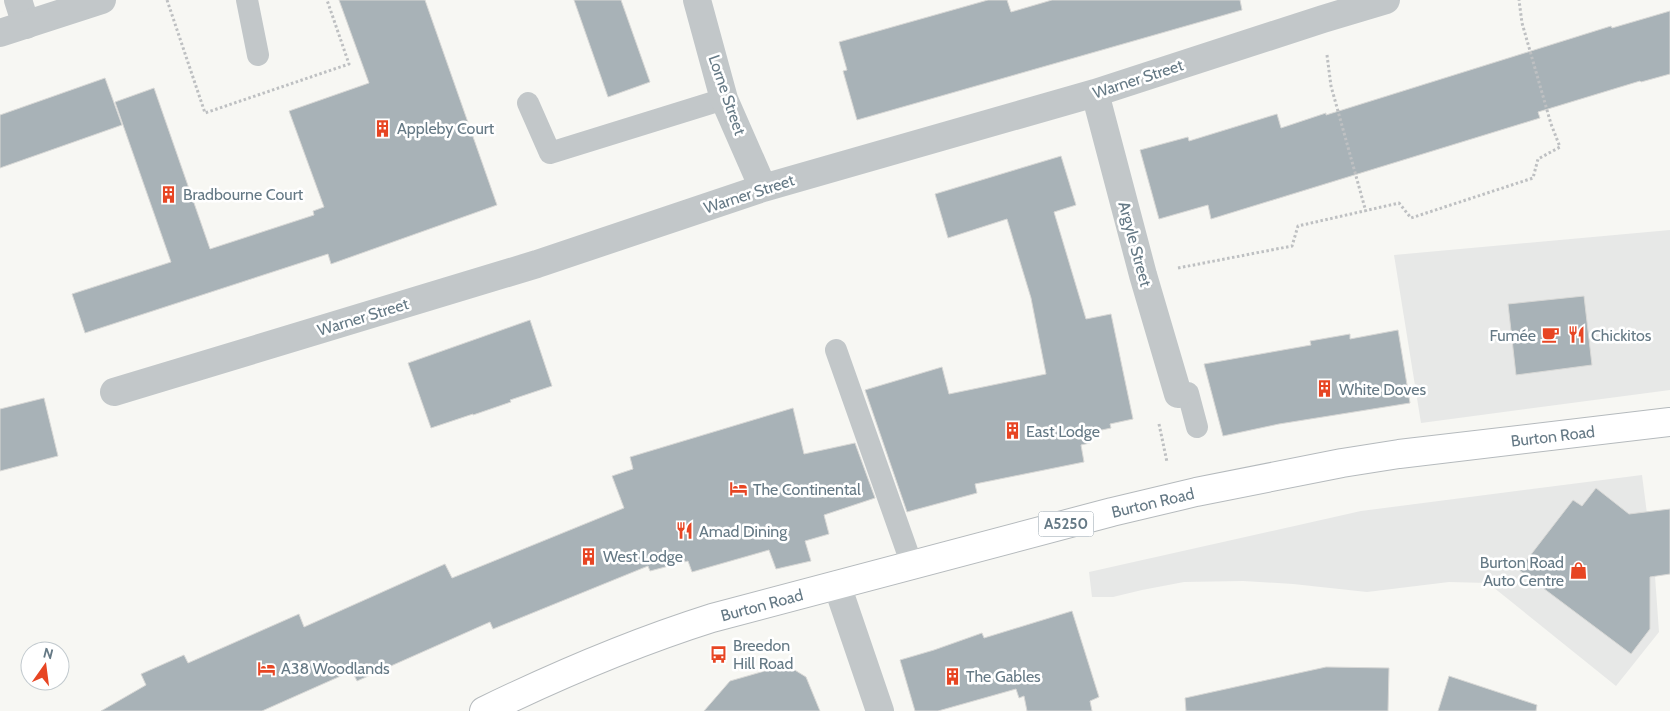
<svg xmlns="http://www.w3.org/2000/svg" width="1670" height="711" font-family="Cabin,sans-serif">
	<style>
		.built { fill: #e7e8e7 }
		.building { fill: #a8b2b7; stroke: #d8d8d6 }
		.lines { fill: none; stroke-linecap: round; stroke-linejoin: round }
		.primary-casing { stroke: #b5babd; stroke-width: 30 }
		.path { stroke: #bec0c2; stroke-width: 3; stroke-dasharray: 2.5 2.5; stroke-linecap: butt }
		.service { stroke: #c2c7c9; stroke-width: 22 }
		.minor { stroke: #c2c7c9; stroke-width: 28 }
		.tertiary { stroke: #c2c7c9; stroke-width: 28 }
		.primary { stroke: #fff; stroke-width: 28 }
		.labels { text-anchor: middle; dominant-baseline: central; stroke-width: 5; stroke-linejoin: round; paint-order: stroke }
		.shield { fill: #fff; stroke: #93a1aa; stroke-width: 1 }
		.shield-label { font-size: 15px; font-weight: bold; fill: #657985 }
		.street-label { font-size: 16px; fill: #657985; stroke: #fff }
		.poi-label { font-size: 16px; fill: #657985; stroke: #fff; text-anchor: start }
	</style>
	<rect width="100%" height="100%" fill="#f7f7f3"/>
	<path class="built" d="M1670,230v160l-249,33 -27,-168z
		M1642,475l13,101 4,56 -43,54 -128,-103 -39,-1 -82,10 -74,-8 -50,-3 -59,1 -42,8 -29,7h-21l-3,-25 272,-61z"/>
	<path class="building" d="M339,0h86l72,205 -166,59 -3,-10 -243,79 -13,-39 99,-32 -56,-160 39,-14 56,161 104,-34 -1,-4 11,-4 -35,-96 80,-28z
		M574,0h47l29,82 -42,15z
		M988,0h19l4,12 41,-12h188l2,10 -385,110 -14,-49 4,-1 -8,-28z
		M1670,11v63l-29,8 -1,-1 -102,31 2,6 -329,101 -3,-14 -49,14 -19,-69 48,-13 1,4 88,-27 4,14 45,-15v2l285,-89 1,2z
		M105,78l17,47 -122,43v-53z
		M1061,156l15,49 -22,7 32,107 25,-5 22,105 -23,5 1,4 -23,5 2,10 -9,2 3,17 -109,22 2,9 -70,19 -42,-122 77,-23 7,27 97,-20 -15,-76 -24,-79 -59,19 -13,-44z
		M1584,296l8,69 -76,10 -8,-71z
		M530,320l22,66 -42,14 1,2 -38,13v-1l-42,14 -23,-65z
		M1398,330l12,73 -131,21 -56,12 -19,-72 107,-19 -1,-4 40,-7v5z
		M44,398l14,58 -58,15v-62z
		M793,408l11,46 51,-11 20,55 -51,17 5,19 -24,7 6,20 -35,8 -7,-19 -77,22 -4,-11 -38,10 -2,-5 -155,63 -3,-7 -133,59 -5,-10 -90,40h-161l45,-26 -5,-11 43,-19 4,8 111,-49 5,13 141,-63 7,14 172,-70 -12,-32 21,-7 -3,-12z
		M1596,488l33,26 41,-5v65l-20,3v52l-19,25 -112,-84 54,-70 9,6z
		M1072,611l27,86 -9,4 2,10h-65l-3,-15 -5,2 -3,-9 -78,22h-23l-15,-51 34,-10 48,-17 2,5z
		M782,666l11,3 13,8 14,34h-116l26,-30z
		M1326,667l63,1 -1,43h-202l-1,-13z
		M1449,676l88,29 -1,6h-98z"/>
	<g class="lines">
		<defs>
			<g id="primary">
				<path id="s1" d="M484,711c74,-36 149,-68 228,-93l400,-106 84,-20 146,-29 57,-9 271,-32"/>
			</g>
		</defs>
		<use href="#primary" class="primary-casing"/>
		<path class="path" d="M167,0l38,113 144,-49 -22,-64
			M1327,55l4,31 35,126
			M1178,268l114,-22 6,-20 101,-23 12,15 122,-40 5,-19 22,-12 -9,-23 -29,-101 -3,-23
			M1159,424l8,38"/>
		<path class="service" d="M247,0l11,55
			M528,103l22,50 174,-54
			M836,350l76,215
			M1178,394l10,-1 9,34"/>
		<path class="minor" d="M18,0l8,25
			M697,0l27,99 39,89
			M1095,93l48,182 35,119
			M114,392l423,-128 226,-76 332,-95 228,-74 63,-19
			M837,585l43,126"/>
		<path class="tertiary" d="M0,33l102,-33"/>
		<use href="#primary" class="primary"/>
	</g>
	<defs>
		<symbol id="building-bare" viewBox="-9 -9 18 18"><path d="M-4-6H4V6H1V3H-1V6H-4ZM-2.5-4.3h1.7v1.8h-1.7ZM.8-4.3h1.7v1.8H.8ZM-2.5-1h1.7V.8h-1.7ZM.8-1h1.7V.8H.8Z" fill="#e74523" stroke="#fff" stroke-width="2.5" paint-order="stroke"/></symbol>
		<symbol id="cafe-bare" viewBox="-9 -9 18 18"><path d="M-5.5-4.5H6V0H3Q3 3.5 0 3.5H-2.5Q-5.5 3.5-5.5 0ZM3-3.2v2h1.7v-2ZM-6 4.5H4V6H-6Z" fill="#e74523" stroke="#fff" stroke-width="2.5" paint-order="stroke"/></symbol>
		<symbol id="restaurant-bare" viewBox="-9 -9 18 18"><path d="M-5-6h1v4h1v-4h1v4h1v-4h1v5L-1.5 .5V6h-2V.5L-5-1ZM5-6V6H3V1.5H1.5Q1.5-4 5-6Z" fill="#e74523" stroke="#fff" stroke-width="2.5" paint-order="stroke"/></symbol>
		<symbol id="hotel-bare" viewBox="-9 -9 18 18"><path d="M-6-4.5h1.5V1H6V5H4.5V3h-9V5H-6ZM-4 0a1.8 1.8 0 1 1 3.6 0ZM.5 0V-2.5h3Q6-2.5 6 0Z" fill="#e74523" stroke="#fff" stroke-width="2.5" paint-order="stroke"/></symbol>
		<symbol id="shop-bare" viewBox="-9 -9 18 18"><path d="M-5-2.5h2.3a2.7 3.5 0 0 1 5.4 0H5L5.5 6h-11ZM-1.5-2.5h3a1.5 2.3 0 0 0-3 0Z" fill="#e74523" stroke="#fff" stroke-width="2.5" paint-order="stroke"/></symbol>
		<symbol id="bus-bare" viewBox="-9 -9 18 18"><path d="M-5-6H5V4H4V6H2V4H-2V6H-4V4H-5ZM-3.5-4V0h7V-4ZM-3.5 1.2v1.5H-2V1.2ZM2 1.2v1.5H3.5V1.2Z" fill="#e74523" stroke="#fff" stroke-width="2.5" paint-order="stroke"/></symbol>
	</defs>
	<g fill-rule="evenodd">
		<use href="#building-bare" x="370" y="116" width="25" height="25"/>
		<use href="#building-bare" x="156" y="182" width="25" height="25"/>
		<use href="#cafe-bare" x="1538" y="322" width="25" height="25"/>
		<use href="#restaurant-bare" x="1564" y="322" width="25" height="25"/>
		<use href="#building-bare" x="1312" y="376" width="25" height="25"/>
		<use href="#building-bare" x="1000" y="418" width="25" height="25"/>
		<use href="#hotel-bare" x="726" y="476" width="25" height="25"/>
		<use href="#restaurant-bare" x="672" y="518" width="25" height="25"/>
		<use href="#building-bare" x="576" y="544" width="25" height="25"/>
		<use href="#shop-bare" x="1566" y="558" width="25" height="25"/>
		<use href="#bus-bare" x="706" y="642" width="25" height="25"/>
		<use href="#hotel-bare" x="254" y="656" width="25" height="25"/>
		<use href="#building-bare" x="940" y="664" width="25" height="25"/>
	</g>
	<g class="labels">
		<rect class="shield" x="1038.5" y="511.5" width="55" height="25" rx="4"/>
		<g class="shield-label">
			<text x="1066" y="524">A5250</text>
		</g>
		<g class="street-label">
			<text transform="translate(1138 79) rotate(-18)">Warner Street</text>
			<text transform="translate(727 95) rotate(71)">Lorne Street</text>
			<text transform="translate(749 194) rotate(-18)">Warner Street</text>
			<text transform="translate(1135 244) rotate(75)">Argyle Street</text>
			<text transform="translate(363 317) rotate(-17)">Warner Street</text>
			<text stroke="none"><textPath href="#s1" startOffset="1108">Burton Road</textPath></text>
			<text stroke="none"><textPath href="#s1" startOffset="702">Burton Road</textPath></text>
			<text stroke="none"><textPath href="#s1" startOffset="298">Burton Road</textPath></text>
		</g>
		<g class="poi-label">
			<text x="397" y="128">Appleby Court</text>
			<text x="183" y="194">Bradbourne Court</text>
			<text x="1536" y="335" text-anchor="end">Fumée</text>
			<text x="1591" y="335">Chickitos</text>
			<text x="1339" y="389">White Doves</text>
			<text x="1026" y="431">East Lodge</text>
			<text x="753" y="489">The Continental</text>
			<text x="699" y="531">Amad Dining</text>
			<text x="603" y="556">West Lodge</text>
			<text x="1564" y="562" text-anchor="end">Burton Road<tspan x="1564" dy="18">Auto Centre</tspan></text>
			<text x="733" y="645">Breedon<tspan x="733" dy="18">Hill Road</tspan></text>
			<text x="281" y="668">A38 Woodlands</text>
			<text x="966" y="676">The Gables</text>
		</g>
	</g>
	<g transform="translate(45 666) rotate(14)"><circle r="24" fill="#ffffff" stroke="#c1c9ce"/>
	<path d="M0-4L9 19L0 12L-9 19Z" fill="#e74523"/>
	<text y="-8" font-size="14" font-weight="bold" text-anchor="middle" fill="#657985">N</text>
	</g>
</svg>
